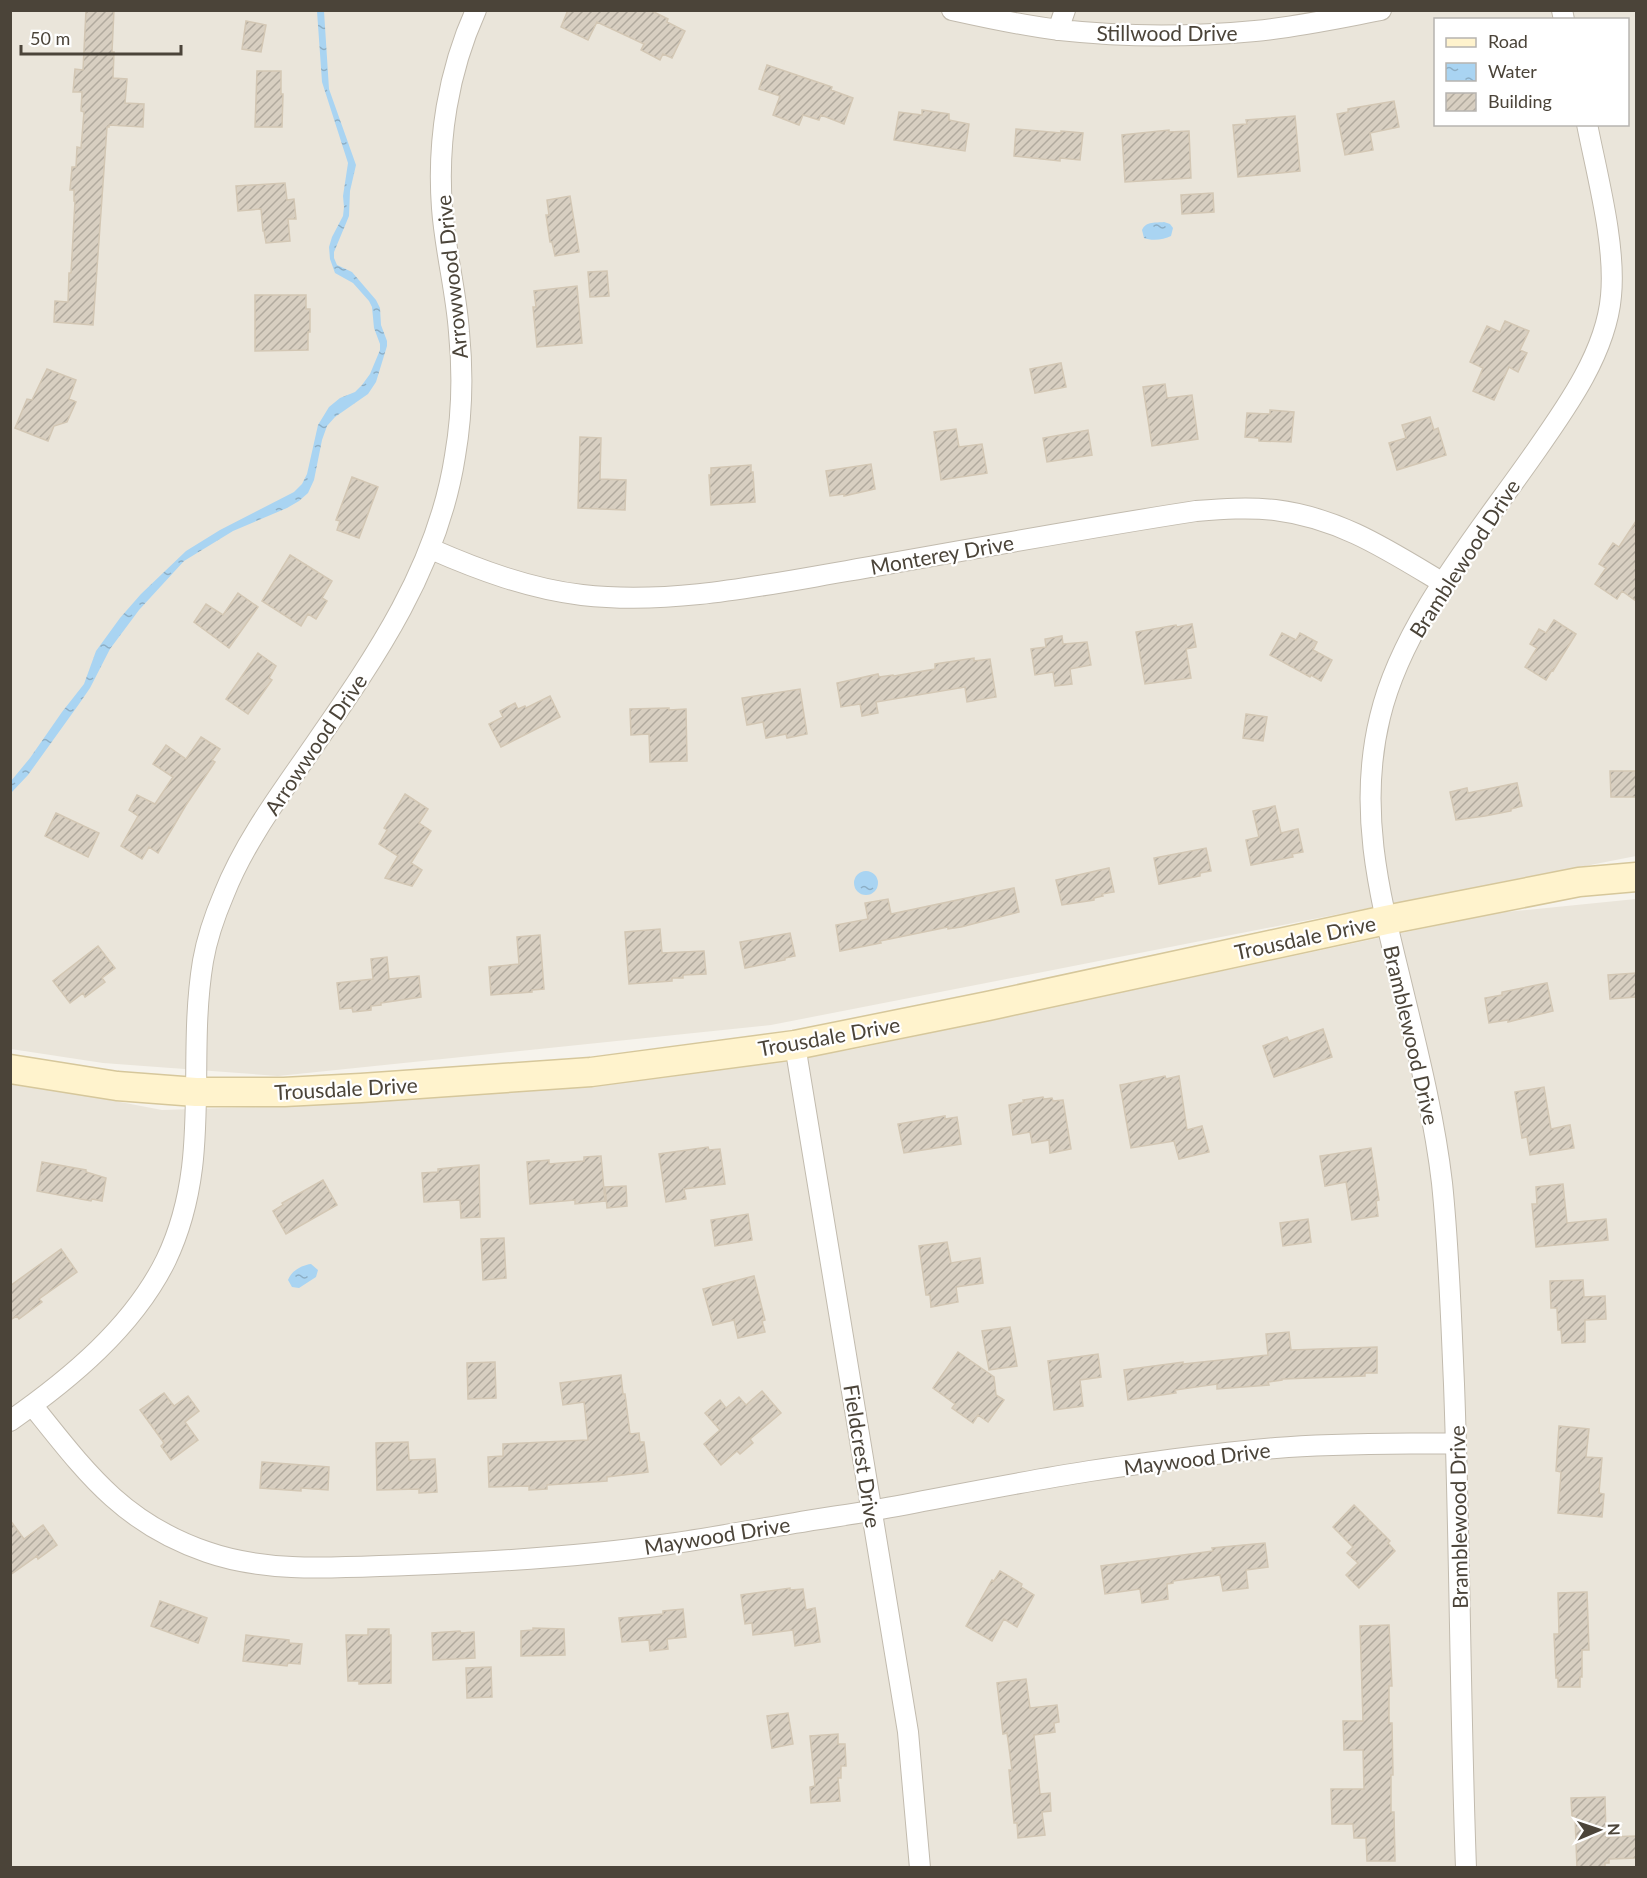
<svg xmlns="http://www.w3.org/2000/svg" width="1647" height="1878" font-family="Lato,sans-serif">
	<style>
		.residential { fill: #eae5da; fill-rule: evenodd }
		.water { fill: url(#water-ripples) }
		.building { fill: url(#building-hatch); stroke: #d3c7b4; stroke-width: 1.5 }
		.lines { fill: none; stroke-linecap: round; stroke-linejoin: round }
		.street-casing { stroke: #c2bbae; stroke-width: 22 }
		.secondary-casing { stroke: #d6c79b; stroke-width: 31 }
		.street { stroke: #fff; stroke-width: 20 }
		.secondary { stroke: #fff3cd; stroke-width: 28 }
		.labels { text-anchor: middle; dominant-baseline: central; stroke-width: 4.5; stroke-linejoin: round; paint-order: stroke }
		.street-label { font-size: 21px; fill: #4b4439; stroke: #fff }
	</style>
	<defs>
		<pattern id="water-ripples" width="26" height="14" patternUnits="userSpaceOnUse" patternTransform="scale(1.5)"><rect width="26" height="14" fill="#a9d4f2"/><path d="M2 4q2-2 4 0t4 0M15 11q2-2 4 0t4 0" fill="none" stroke="#8caec5"/></pattern>
		<pattern id="building-hatch" width="6" height="6" patternUnits="userSpaceOnUse" patternTransform="scale(1.5)"><rect width="6" height="6" fill="#d8cfc1"/><path d="M-1 1l2-2M0 6l6-6M5 7l2-2" fill="none" stroke="#b1aa9e"/></pattern>
	</defs>
	<rect width="100%" height="100%" fill="#f6f3ec"/>
	<path class="residential" d="M10,11h1626v845l-865,169 -493,51 -175,-13 -92,-14zM1436,20h192v104h-192z
		M1636,899v968h-1625l-1,-786 152,29 130,-4 467,-41 96,-16 641,-136z"/>
	<path class="water" d="M317,11h7l5,78 27,76 -6,26 -1,25 -15,36v6l3,7 15,7 24,28 4,8 1,17 6,16v5l-11,36 -8,12 -33,23 -8,9 -5,14 -8,40 -6,13 -9,8 -12,7 -54,23 -49,30 -45,49 -29,39 -20,39 -11,16 -51,71 -17,18v-12l19,-23 32,-46 22,-28 12,-33 24,-33 21,-24 45,-43 34,-21 74,-38 8,-8 5,-10 11,-49 11,-18 11,-9 15,-6 7,-7 8,-11 10,-24v-6l-6,-16 -2,-21 -3,-6 -16,-18 -18,-10 -5,-14 -1,-12 3,-10 11,-21 1,-9 -1,-11 5,-33 -26,-81z
		M1164,222l6,2 3,4 -2,8c-7,4 -20,5 -27,2l-2,-8c4,-9 14,-7 22,-8z
		M854 883a12 12 0 1 1 24 0a12 12 0 1 1-24 0Z
		M311,1264l7,6 -2,7 -17,11 -7,-1 -4,-7c3,-9 14,-15 23,-16z"/>
	<path class="building" d="M86,10h28l-2,42h2l-1,26 14,1 -2,24 19,1 -1,23 -34,-2v2h-2l-14,198 -39,-3 1,-21 13,1 1,-29h2l4,-72h-1v-11h-4l2,-23h4l1,-20 4,1 3,-36 -3,-1 1,-19h-9l2,-23 8,1z
		M568,10h82l18,9 -1,3 18,9 -13,27 -9,-4 -3,6 -19,-10 3,-6 -47,-22 -9,18 -27,-13z
		M246,21l20,4 -5,27 -19,-3z
		M767,65l65,22 -1,3 22,8 -9,26 -23,-9 -2,5 -16,-5 -4,10 -26,-10 7,-19 -21,-7z
		M257,71h24v23h2l-1,33h-27z
		M1394,101l5,26 -29,6 3,17 -28,5 -8,-41 11,-2v-3z
		M922,110l27,4v6l20,4 -4,27 -71,-11 5,-28 23,3z
		M1295,116l5,55 -62,6 -5,-52 14,-1 -1,-4z
		M1016,129l45,4v-2l22,2 -3,27 -20,-2v3l-46,-5z
		M1169,130v2l20,-1 2,47 -66,4 -3,-47z
		M285,183l2,17 7,-1 2,20h-8l2,22 -24,2 -2,-12h-1l-2,-22 -23,2 -2,-25z
		M1213,193l1,19 -32,2 -1,-19z
		M570,196l9,56 -24,4 -3,-14h-2l-4,-27h3l-2,-15z
		M607,271l2,25 -19,1 -2,-25z
		M577,286l5,57 -45,4 -4,-40h3l-2,-16z
		M255,295h51v14h4v23h-2v18l-53,1z
		M1505,321l24,10 -9,19 7,3 -9,19 -9,-5 -15,33 -21,-9 10,-23 -13,-6 17,-36 13,6z
		M1061,363l5,24 -31,6 -5,-24z
		M47,369l29,11 -7,19 7,3 -9,20 -13,4 -6,15 -33,-13 12,-29 5,1z
		M1165,384l2,14 25,-3 6,44 -46,7 -9,-59z
		M1270,410l24,2 -3,30 -32,-1v-3l-14,-1 2,-24 23,1z
		M1430,417l4,13 4,-2 8,27 -49,15 -8,-27 17,-5 -4,-13z
		M956,429l3,18 23,-3 5,29 -46,7 -7,-48z
		M1088,430l4,25 -45,7 -4,-24z
		M580,437l21,1 -1,41 26,1 -1,30 -47,-2z
		M871,464l4,25 -31,7v-2l-14,2 -4,-25z
		M751,465v7h2l2,30 -44,3 -2,-30h2v-7z
		M352,477l26,10 -19,51 -22,-8 3,-9 -4,-1z
		M1636,521v80l-14,-10 -5,8 -22,-15 11,-16 -7,-4 14,-21 6,4z
		M290,555l42,26 -10,17 5,3 -11,18 -8,-5 -7,12 -39,-25z
		M238,593l20,14 -29,41 -35,-26 12,-18 17,11z
		M1554,620l22,14 -23,37 -1,-1 -6,10 -21,-13 12,-19 -7,-4 9,-15 7,4z
		M1192,624l4,23 -10,2 5,29 -46,6 -9,-52 40,-7 1,2z
		M1282,633l14,7 4,-7 17,9 -4,8 19,10 -11,21 -10,-6 -1,2 -40,-22z
		M1062,636l1,8 24,-2 4,23 -21,4 2,15 -17,2 -2,-14 -18,3 -4,-26 15,-2 -1,-8z
		M258,653l18,13 -7,12 3,2 -24,34 -22,-15z
		M974,658v3l16,-2 6,38 -29,5 -2,-15 -89,15 2,11 -16,3 -2,-12 -19,3 -4,-24 41,-9 1,3 14,-2 1,1 41,-7v-5z
		M800,689l7,45 -20,4 -1,-4 -20,4 -3,-16 -16,3 -5,-27z
		M550,696l10,21 -59,30 -12,-23 14,-7 -3,-6 15,-8 3,6 7,-3 1,2z
		M669,708v2l17,-1 1,52 -37,1 -1,-28 -18,1 -1,-26z
		M1246,714l21,3 -4,24 -20,-3z
		M201,737l19,12 -8,11 3,2 -29,43 -28,48 -9,-6 -7,12 -21,-13 17,-30 -9,-6 8,-15 18,9 18,-27 -20,-13 13,-19 20,14z
		M1610,771h26v26h-25z
		M1517,783l5,23 -11,3v2l-26,5 -29,4 -6,-28 17,-4 1,5z
		M405,794l23,15 -9,14 12,8 -20,32 11,7 -10,16 -27,-8 13,-22 -19,-12 8,-14 -3,-2z
		M1275,806l6,27 17,-4 5,23 -11,2 1,3 -42,8 -5,-25 13,-3 -6,-26z
		M56,813l43,20 -11,24 -43,-21z
		M1206,848l5,23 -11,2v3l-41,8 -5,-26z
		M1109,868l5,24 -12,2 1,2 -9,2v2l-32,5 -6,-25z
		M1014,888l5,24 -58,15 -13,2v-2l-68,14 1,2 -41,8 -4,-26 32,-6 -3,-16 23,-4 3,15z
		M660,929l2,24 42,-2 2,23 -23,1v3h-11v3l-43,3 -4,-52z
		M790,933l5,23 -10,2v2l-40,8 -5,-26z
		M540,935l4,54 -12,1v2l-41,3 -2,-28 30,-3 -2,-27z
		M98,946l17,22 -13,10 3,4 -20,15 -2,-4 -13,10 -17,-22z
		M387,957l2,22 30,-3 2,21 -40,6v2l-10,1v4l-18,2 -1,-4 -12,1 -3,-26 36,-4 -2,-20z
		M1636,973v24l-26,2 -2,-24z
		M1547,983l6,28 -45,11v-2l-19,3 -4,-25 17,-3v-3z
		M1323,1029l9,28 -58,20 -11,-31 24,-9 2,4z
		M1165,1076l1,3 13,-3 8,54 15,-4 7,26 -30,7 -5,-18 -43,7 -11,-63z
		M1544,1087l7,42 19,-4 4,23 -44,7 -3,-18 -5,1 -7,-46z
		M1043,1097l1,2 8,-1 1,3 10,-1 8,49 -21,4 -1,-13 -17,3 -2,-11 -17,3 -4,-30 15,-3 -1,-2z
		M945,1116v3l12,-2 4,27 -57,9 -6,-29z
		M708,1147l1,3 11,-1 5,35 -41,5 2,10 -20,3 -7,-48z
		M1371,1148l8,52 -3,1 2,15 -26,4 -6,-38 -21,4 -5,-30z
		M601,1156l4,45 -30,3v-4l-45,4 -3,-42 22,-2v4l35,-3v-4z
		M42,1162l44,8v2l20,6 -4,23 -10,-2 -1,2 -54,-10z
		M479,1165l1,52 -19,1 -1,-18 -36,2 -2,-29 16,-1v-3z
		M323,1180l14,25 -51,29 -13,-23 10,-6 -1,-2z
		M1563,1184l4,39 39,-4 2,21 -72,7 -4,-43h5l-1,-17z
		M626,1186l1,20 -20,2 -2,-21z
		M748,1214l4,26 -37,6 -4,-26z
		M1308,1219l3,23 -28,4 -3,-23z
		M504,1238l2,40 -23,2 -2,-41z
		M947,1242l4,21 29,-5 3,25 -27,4 2,15 -27,5 -1,-12h-4l-7,-49z
		M61,1249l16,23 -38,27 3,3 -23,17 -2,-3 -7,4v-34z
		M754,1276l11,44 -3,1 3,11 -27,6 -4,-18 -21,5 -10,-36z
		M1583,1280l1,17 21,-1 1,23 -21,1v22l-23,1 -1,-13h-3l-1,-22h-6l-1,-27z
		M1010,1327l7,39 -28,4 -7,-39z
		M1289,1332l2,18 86,-3v26h-12v3l-83,3v1l-14,2 1,3 -52,4v-5l-42,6 1,3 -48,7 -4,-30 59,-8v2l85,-9 -2,-21z
		M958,1352l36,25 2,18 8,5 -16,22 -10,-7 -5,8 -21,-15 3,-4 -22,-16z
		M1098,1354l3,23 -21,3 3,26 -29,4 -6,-49z
		M495,1362l1,36 -28,1 -1,-36z
		M621,1375l2,19h2l5,40 9,-1 1,9h4l4,30 -41,5v4l-60,4v4l-18,1v-4l-40,1 -1,-30 15,-1v-12l85,-4 -4,-38 -21,3 -3,-22z
		M762,1391l19,22 -31,26 3,4 -13,11 -3,-3 -16,14 -17,-21 16,-14 -15,-17 15,-13 6,8 13,-11 7,8z
		M164,1393l10,13 14,-10 11,15 -14,11 13,18 -27,20 -10,-14 3,-3 -24,-33z
		M1559,1426l30,3 -3,28 16,1 -3,35 5,1 -2,23 -44,-4 3,-41 -5,-1z
		M408,1442l1,18 26,-1 2,33 -18,1v-4l-42,1 -1,-47z
		M262,1462l67,5 -1,23 -27,-2v3l-41,-3z
		M1354,1505l36,36 -2,2 7,8 -36,37 -13,-13 12,-12 -11,-10 6,-6 -20,-20z
		M10,1520l14,19 19,-14 14,20 -19,14 -1,-3 -27,19z
		M1265,1543l3,24 -22,3 2,18 -25,3 -3,-16 -47,6v2l-6,1 1,15 -26,4 -2,-14 -35,5 -4,-28 112,-15 -1,-3z
		M1000,1571l22,13 -1,3 13,8 -17,32 -13,-8 -12,22 -26,-15 26,-46 2,1z
		M790,1588v2l13,-1 3,21 9,-2 5,34 -25,4 -2,-16 -40,5 -1,-12 -7,1 -4,-29z
		M1587,1592l2,58h-7v27h-2v10h-22v-9h-2l-2,-44h5l-1,-41z
		M160,1601l47,17 -9,25 -47,-17z
		M683,1609l3,28 -19,2 1,10 -18,2 -1,-11 -27,2 -3,-24 44,-4v-3z
		M1389,1625l3,61h-3v37h3l1,52h-2v37h3l1,49h-28l-1,-23h-12l-1,-14h-21l-1,-35h33l-1,-39h-19l-1,-29h20l-3,-95z
		M533,1628l31,1 1,26 -44,1v-25l12,-1z
		M368,1629h21v6h2v48l-32,1v-3h-11l-2,-46h22z
		M460,1631l1,2 13,-1 1,26 -42,2 -1,-27z
		M246,1635l43,5v3l13,1 -2,20 -12,-1 -1,3 -44,-5z
		M491,1667l1,30 -25,1 -1,-30z
		M1026,1679l4,29 27,-3 2,17 -5,1 1,9 -21,3 6,59 10,-1 1,18 -9,1 3,23 -27,3 -1,-15h-3l-5,-53h3l-5,-37 -4,1 -6,-51z
		M788,1713l5,31 -21,4 -5,-32z
		M838,1734v10h7l1,22h-5v12h-3l2,23 -29,2 -1,-16 5,-1 -5,-50z
		M1605,1797l1,40 30,-1v22l-27,1v4h-4v5h-28l-2,-52h-3l-1,-18z"/>
	<g class="lines">
		<defs>
			<path id="street" d="M952,10c36,8 72,16 108,20 64,7 131,7 195,1 43,-4 84,-13 126,-21
				M1562,10l2,10
				M1058,30l7,-20
				M431,549c48,21 99,40 151,46 89,10 177,-9 265,-24 116,-20 232,-42 349,-60 26,-2 52,-4 79,-1 65,8 113,40 168,73
				M795,1045l113,687 12,136
				M32,1405c53,66 90,118 175,147 63,22 135,15 201,13 87,-3 175,-8 261,-21 42,-6 84,-14 126,-21 27,-5 54,-8 81,-13 71,-13 143,-28 214,-39 62,-9 124,-18 186,-23 60,-5 120,-4 180,-5
				M10,1421c60,-42 123,-94 156,-161 47,-98 20,-196 37,-299 4,-23 12,-46 21,-67 19,-48 50,-91 80,-134 65,-94 133,-187 151,-304 7,-40 8,-83 4,-124 -3,-42 -14,-82 -17,-124 -5,-67 6,-136 34,-198
				M1466,1868c-6,-162 -6,-323 -12,-484 -3,-67 -5,-134 -12,-201 -8,-69 -26,-138 -42,-205 -22,-89 -42,-171 -20,-261 22,-93 97,-182 151,-259 33,-47 75,-104 80,-162 5,-51 -14,-121 -24,-172"/>
			<path id="secondary" d="M10,1069l107,17 79,6h88l77,-4 230,-16 204,-27 193,-39 398,-86 193,-38 57,-5"/>
		</defs>
		<use href="#street" class="street-casing"/>
		<use href="#secondary" class="secondary-casing"/>
		<use href="#street" class="street"/>
		<use href="#secondary" class="secondary"/>
	</g>
	<g class="labels">
		<g class="street-label">
			<text x="1167" y="32">Stillwood Drive</text>
			<text transform="translate(451 277) rotate(-96)">Arrowwood Drive</text>
			<text transform="translate(942 554) rotate(-10)">Monterey Drive</text>
			<text transform="translate(1464 558) rotate(-57)">Bramblewood Drive</text>
			<text transform="translate(315 744) rotate(-56)">Arrowwood Drive</text>
			<text transform="translate(1305 937) rotate(-12)">Trousdale Drive</text>
			<text transform="translate(1412 1035) rotate(77)">Bramblewood Drive</text>
			<text transform="translate(829 1036) rotate(-10)">Trousdale Drive</text>
			<text transform="translate(346 1088) rotate(-3)">Trousdale Drive</text>
			<text transform="translate(863 1456) rotate(81)">Fieldcrest Drive</text>
			<text transform="translate(1197 1458) rotate(-7)">Maywood Drive</text>
			<text transform="translate(1458 1517) rotate(-91)">Bramblewood Drive</text>
			<text transform="translate(717 1535) rotate(-9)">Maywood Drive</text>
		</g>
	</g>
	<rect width="1647" height="1878" fill="none" stroke="#4b4439" stroke-width="24"/>
	<rect x="1434" y="18" width="195" height="108" fill="#ffffff" stroke="#b7b4b0" stroke-width="1.5"/>
	<rect x="1446" y="38" width="30" height="9" fill="#fff3cd" stroke="#b7b4b0" stroke-width="1.5"/>
	<text x="1488" y="48" font-size="18" fill="#4b4439">Road</text>
	<rect x="1446" y="63" width="30" height="18" fill="url(#water-ripples)" stroke="#b7b4b0" stroke-width="1.5"/>
	<text x="1488" y="78" font-size="18" fill="#4b4439">Water</text>
	<rect x="1446" y="93" width="30" height="18" fill="url(#building-hatch)" stroke="#b7b4b0" stroke-width="1.5"/>
	<text x="1488" y="108" font-size="18" fill="#4b4439">Building</text>
	<g transform="translate(1599 1830) rotate(88)" stroke="#ffffff" stroke-width="4.5" paint-order="stroke">
	<path d="M0-4.5L10 22L0 15L-10 22Z" fill="#4b4439"/>
	<text y="-9" font-size="16" font-weight="bold" text-anchor="middle" fill="#4b4439">N</text>
	</g>
	<path d="M21 45v9h160v-9" fill="none" stroke="#4b4439" stroke-width="3"/>
	<text x="30" y="45" font-size="18" fill="#4b4439" stroke="#ffffff" stroke-width="4.5" paint-order="stroke">50 m</text>
</svg>
